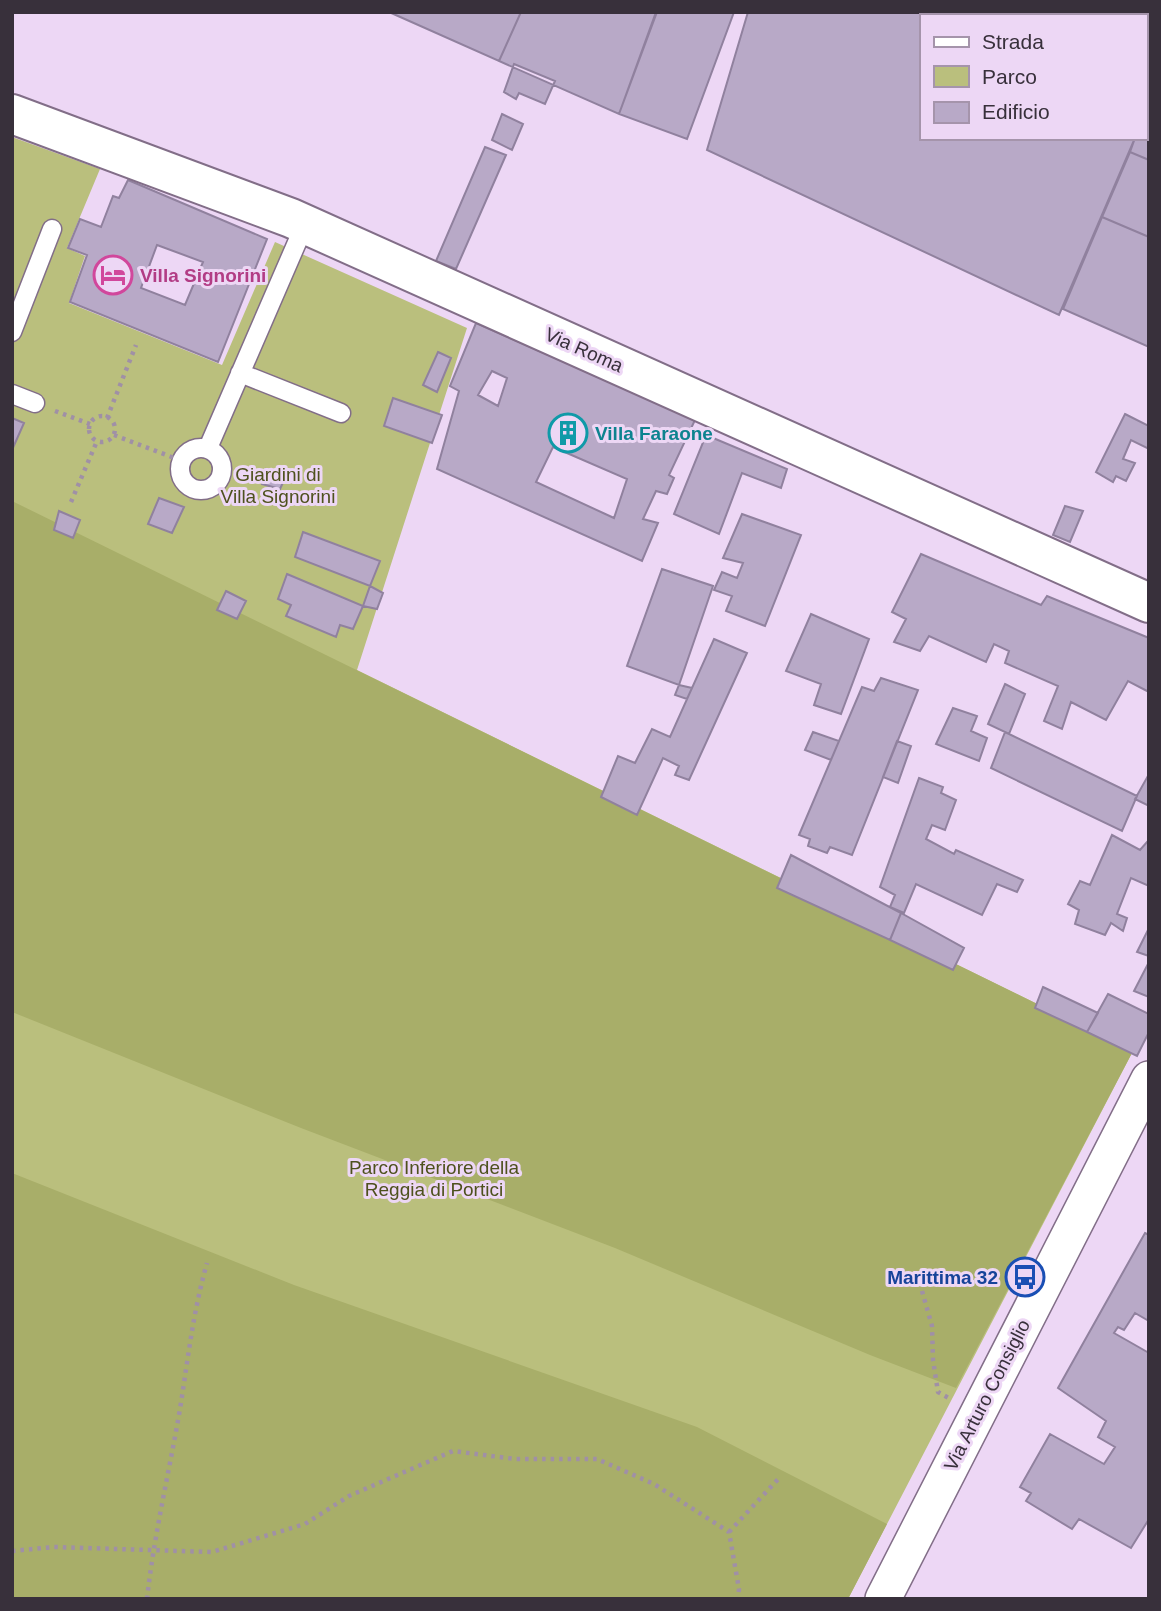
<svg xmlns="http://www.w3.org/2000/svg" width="1161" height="1611" font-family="Helvetica,sans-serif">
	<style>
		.green { fill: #babf7d }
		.forest { fill: #a8ae69 }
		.building { fill: #b8a9c7; stroke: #90819e; stroke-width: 2; fill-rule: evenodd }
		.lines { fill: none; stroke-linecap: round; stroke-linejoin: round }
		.lane-casing { stroke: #826e88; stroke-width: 21 }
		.street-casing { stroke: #826e88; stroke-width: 38 }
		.primary-casing { stroke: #826e88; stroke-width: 42 }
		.path { stroke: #a090a6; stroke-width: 4.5; stroke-dasharray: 3.5 5; stroke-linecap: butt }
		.lane { stroke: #fff; stroke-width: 18 }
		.street { stroke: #fff; stroke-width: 35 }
		.primary { stroke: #fff; stroke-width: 38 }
		.labels { text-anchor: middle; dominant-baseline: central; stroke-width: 6; stroke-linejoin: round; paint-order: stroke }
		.hotel-label { font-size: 19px; font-weight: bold; fill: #b23c85; stroke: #edd7f5; text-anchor: start }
		.street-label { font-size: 19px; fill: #38303b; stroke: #edd7f5 }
		.culture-label { font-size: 19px; font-weight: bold; fill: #0d838f; stroke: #edd7f5; text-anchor: start }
		.park-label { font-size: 19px; fill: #4e511d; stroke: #edd7f5 }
		.transit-label { font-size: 19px; font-weight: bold; fill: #164399; stroke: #edd7f5; text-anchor: end }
	</style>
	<rect width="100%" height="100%" fill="#edd7f5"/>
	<path class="green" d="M12,137l88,32 -33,79 18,8 -16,47 153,62 53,-123 192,86 -110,342 776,381 -285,548h-836z"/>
	<path class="forest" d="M12,501l1121,550 -177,337 -86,-33 -255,-107 -314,-120 -289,-116z
		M12,1173l282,112 403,142 190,97 -39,75h-836z"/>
	<path class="building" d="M389,12h132l-22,49z
		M521,12h135l-37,102 -120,-53z
		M657,12h77l-47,127 -68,-25z
		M748,12h206l-1,4h-32v122h214l-76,177 -352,-165z
		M1064,12h31l9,4h-41z
		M1145,32l4,1v70l-4,9z
		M514,64l41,17 -10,23 -26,-11 -3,6 -12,-7z
		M1149,103v57l-19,-8 5,-14h10v-26z
		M502,114l21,10 -11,26 -20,-10z
		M485,147l21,8 -50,114 -20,-8z
		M1130,152l19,8v77l-47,-20z
		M128,180l139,59 -49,123 -148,-60 17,-47 -19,-7 12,-29 21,8 12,-31 6,2zM157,245l46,17 -18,43 -44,-17z
		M1102,217l47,20v110l-86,-38z
		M476,323l219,97 -26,55 5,3 -7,16 -11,-3 -13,28 15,4 -16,38 -205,-92 22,-78 -9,-5zM492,371l15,7 -9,28 -20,-11zM553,447l74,32 -13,39 -78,-36z
		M438,352l13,6 -14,34 -14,-7z
		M393,398l49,17 -10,28 -48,-17z
		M1125,414l24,12v23l-18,-9 -8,19 12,4 -9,18 -10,-5 -3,6 -17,-10z
		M12,418l12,5 -12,27z
		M706,435l81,34 -6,19 -39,-15 -23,61 -45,-20z
		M266,469l20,7 -6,13 -18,-5z
		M159,498l25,9 -12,26 -24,-9z
		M1065,506l18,5 -13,31 -17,-7z
		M59,511l21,9 -7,18 -19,-8z
		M742,514l59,21 -36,91 -39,-15 6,-15 -18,-6 8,-18 15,6 6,-15 -20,-5z
		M303,532l77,29 -10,25 -75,-29z
		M921,554l120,51 6,-9 102,42v54l-21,-11 -22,39 -35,-18 -9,27 -18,-8 14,-35 -53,-23 4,-12 -15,-7 -8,18 -57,-26 -9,15 -26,-9 12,-23 -14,-7z
		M662,569l51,17 -34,99 -52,-19z
		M287,574l76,32 -10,23 -13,-4 -4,12 -50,-21 5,-11 -13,-6z
		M370,586l13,7 -6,16 -14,-3z
		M226,591l20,10 -9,18 -20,-9z
		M811,614l58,25 -28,75 -27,-9 7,-21 -35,-13z
		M714,639l33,14 -58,127 -14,-5 4,-9 -16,-8 -26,57 -36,-18 17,-41 17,7 17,-34 18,8z
		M881,678l37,12 -66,165 -22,-8 -3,6 -19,-7 2,-7 -11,-4 63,-148 12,4z
		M1005,684l20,10 -16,40 -21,-10z
		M679,685l13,3 -5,11 -12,-4z
		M953,708l24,8 -6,15 16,7 -8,23 -43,-17z
		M813,732l26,9 -8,19 -26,-10z
		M1005,732l132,64 -15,35 -131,-63z
		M897,741l14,5 -13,37 -15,-6z
		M1149,774v32l-14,-7z
		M919,778l24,9 -2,6 15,7 -11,30 -13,-5 -6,14 28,15 2,-4 67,30 -6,12 -20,-8 -15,31 -66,-31 -12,29 -14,-6 5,-12 -15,-8z
		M1112,835l28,15 7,-8 2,1v43l-18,-8 -14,36 10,4 -4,13 -12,-8 -6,12 -30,-11 4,-14 -11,-6 12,-23 10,4z
		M791,855l110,58 -11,27 -113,-52z
		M901,913l63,35 -11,22 -63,-30z
		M1149,928v28l-12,-4z
		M1149,962v35l-15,-6z
		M1043,987l55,26 -11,19 -52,-24z
		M1108,994l41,20v18l-12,24 -50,-24z
		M1145,1233l4,2v86l-14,-8 -11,17 -6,-3 -4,6 35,20v166l-18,29 -52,-29 -7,10 -46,-28 5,-8 -11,-6 30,-53 54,30 11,-17 -17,-10 8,-16 -48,-33z"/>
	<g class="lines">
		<defs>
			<path id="lane" d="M1133,12l10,4
				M12,332l40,-103
				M240,373l101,40
				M12,394l23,9
				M180 469a21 21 0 1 1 42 0a21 21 0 1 1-42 0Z
				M208,448l97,-224"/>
			<path id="street" d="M883,1599l266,-520"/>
			<path id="primary" d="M12,114l279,104 858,385"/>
		</defs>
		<use href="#lane" class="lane-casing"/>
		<use href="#street" class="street-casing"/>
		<use href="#primary" class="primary-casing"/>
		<path class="path" d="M55,411l35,13
			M89 429a13 13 0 1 1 26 0a13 13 0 1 1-26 0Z
			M107,418l29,-73
			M114,435l68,26
			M71,502l26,-61
			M922,1291l10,35 1,34 5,32 14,8
			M729,1532l52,-56
			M12,1551l42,-4 158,5 93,-28 44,-28 104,-45 62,8h82l57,25 75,48 10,57 -1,10
			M147,1599c7,-64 22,-126 33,-190 8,-50 13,-97 27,-146"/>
		<use href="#lane" class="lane"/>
		<use href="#street" class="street"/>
		<use href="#primary" class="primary"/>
	</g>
	<defs>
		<symbol id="hotel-ring" viewBox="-11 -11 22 22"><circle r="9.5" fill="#edd7f5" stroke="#d1479c" stroke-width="1.5"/><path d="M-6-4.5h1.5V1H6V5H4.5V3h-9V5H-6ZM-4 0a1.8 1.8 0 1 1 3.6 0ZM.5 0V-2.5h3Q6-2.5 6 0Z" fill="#d1479c"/></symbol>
		<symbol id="building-ring" viewBox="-11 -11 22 22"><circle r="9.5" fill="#edd7f5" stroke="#0f9aa8" stroke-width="1.5"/><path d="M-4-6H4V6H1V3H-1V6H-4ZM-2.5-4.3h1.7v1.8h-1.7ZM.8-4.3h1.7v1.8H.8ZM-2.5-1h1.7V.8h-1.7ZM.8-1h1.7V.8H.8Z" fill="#0f9aa8"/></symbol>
		<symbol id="bus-ring" viewBox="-11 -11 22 22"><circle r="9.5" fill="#edd7f5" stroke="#1a4fb4" stroke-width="1.5"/><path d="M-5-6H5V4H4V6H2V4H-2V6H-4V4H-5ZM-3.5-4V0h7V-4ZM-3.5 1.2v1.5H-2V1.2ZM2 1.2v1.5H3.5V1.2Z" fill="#1a4fb4"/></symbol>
	</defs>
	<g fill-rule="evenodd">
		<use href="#hotel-ring" x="91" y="253" width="44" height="44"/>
		<use href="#building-ring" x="546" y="411" width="44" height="44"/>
		<use href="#bus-ring" x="1003" y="1255" width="44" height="44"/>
	</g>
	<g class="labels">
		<g class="hotel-label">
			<text x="140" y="275">Villa Signorini</text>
		</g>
		<g class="street-label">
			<text transform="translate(584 350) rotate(24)">Via Roma</text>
			<text transform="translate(987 1395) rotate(-63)">Via Arturo Consiglio</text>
		</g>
		<g class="culture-label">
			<text x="595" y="433">Villa Faraone</text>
		</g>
		<g class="park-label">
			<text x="278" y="474">Giardini di<tspan x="278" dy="22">Villa Signorini</tspan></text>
			<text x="434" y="1167">Parco Inferiore della<tspan x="434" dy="22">Reggia di Portici</tspan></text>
		</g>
		<g class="transit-label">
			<text x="998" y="1277">Marittima 32</text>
		</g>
	</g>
	<rect width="1161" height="1611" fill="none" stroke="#38303b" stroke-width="28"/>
	<rect x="920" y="14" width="228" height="126" fill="#edd7f5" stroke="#a594ab" stroke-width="2"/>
	<rect x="934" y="37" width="35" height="10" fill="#ffffff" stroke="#a594ab" stroke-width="2"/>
	<text x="982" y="49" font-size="21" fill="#38303b">Strada</text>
	<rect x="934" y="66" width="35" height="21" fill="#babf7d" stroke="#a594ab" stroke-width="2"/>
	<text x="982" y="84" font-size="21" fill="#38303b">Parco</text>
	<rect x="934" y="102" width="35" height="21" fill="#b8a9c7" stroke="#a594ab" stroke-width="2"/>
	<text x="982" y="119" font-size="21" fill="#38303b">Edificio</text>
</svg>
